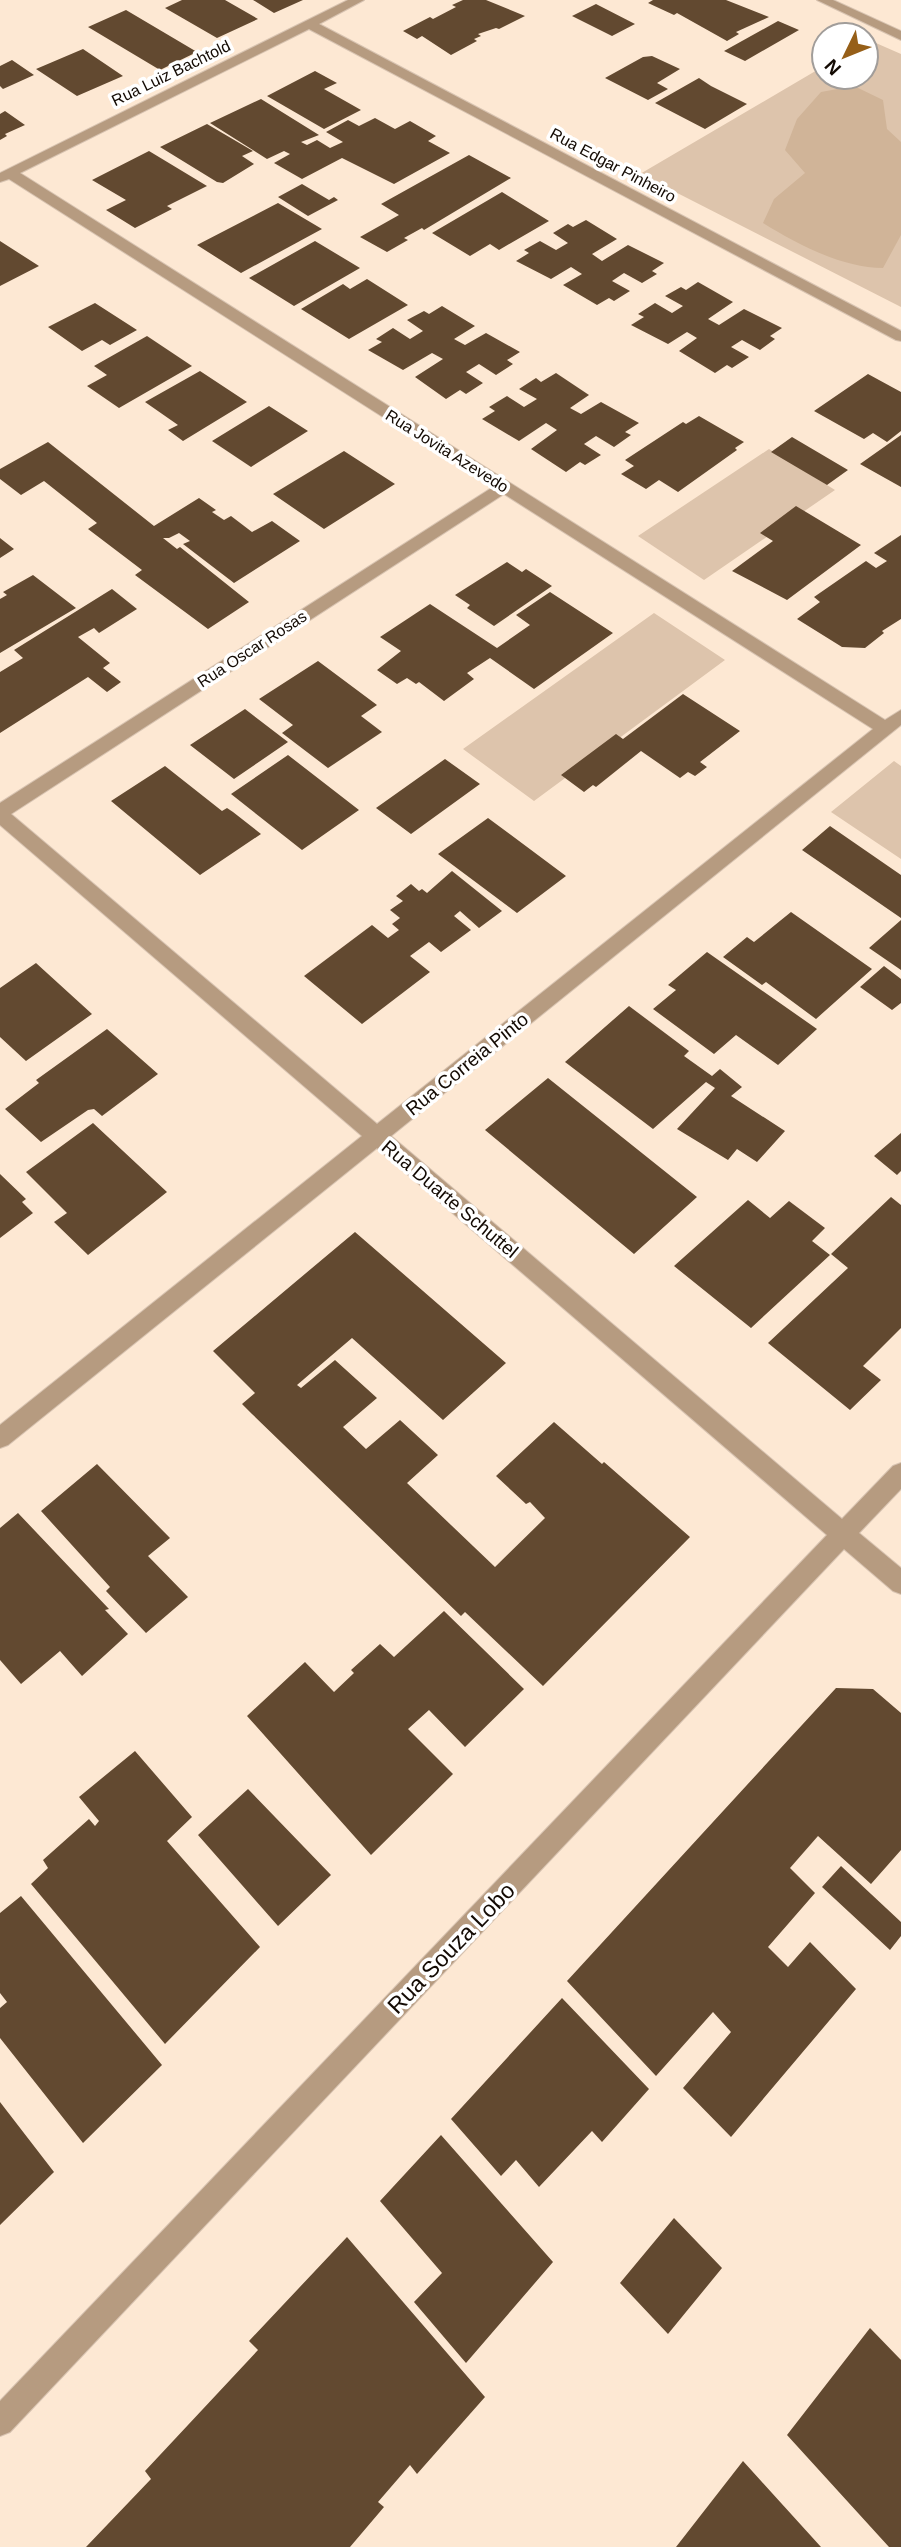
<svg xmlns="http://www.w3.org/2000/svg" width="901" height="2547" font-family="Helvetica,sans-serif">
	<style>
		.green { fill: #ddc4ac }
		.forest { fill: #d0b498 }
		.building { fill: #624930 }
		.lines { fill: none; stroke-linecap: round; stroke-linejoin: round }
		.minor-casing { stroke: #d8c4b2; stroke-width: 2 }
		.minor { fill: #b69b80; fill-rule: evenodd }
		.labels { text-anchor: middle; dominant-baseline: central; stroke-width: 7; stroke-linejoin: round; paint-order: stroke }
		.far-street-label { font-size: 16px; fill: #130a03; stroke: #fff }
		.street-label { font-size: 19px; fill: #130a03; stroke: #fff }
		.near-street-label { font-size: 23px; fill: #130a03; stroke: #fff }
	</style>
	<rect width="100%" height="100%" fill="#fde8d3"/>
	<path class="green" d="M869,40l32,14v253l-261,-133 184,-108v11h42v-35z
		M769,449l66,41 -131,90 -66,-44z
		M654,613l71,47 -191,141 -71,-52z
		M894,761l7,5v93l-70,-47z"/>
	<path class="forest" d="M854,86l29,14 4,29 14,13v93l-18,33c-41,0 -86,-24 -120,-45l11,-24 31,-26 -20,-23 12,-31 24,-27z"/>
	<path class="building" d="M182,0h43l33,19 -41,19 -52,-30z
		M253,0h50l-29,13z
		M463,0h23l39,16 -26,13 -3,-1 -18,6 3,2 -7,3 3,2 -26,14 -29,-19 -5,3 -14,-8 27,-14 3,2 23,-12 -4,-2z
		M653,0h73l43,17 -33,15 3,2 -12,7 -50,-28 -3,2 -26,-12z
		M596,4l39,20 -23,12 -40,-20z
		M126,10l71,42 -37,18 -72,-43z
		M778,21l21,9 -54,31 -21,-10z
		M83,49l40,27 -46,20 -41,-27z
		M652,56l28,13 -23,14 11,6 -20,11 -43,-22 38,-21z
		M12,60l22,15 -31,14 -3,-3v-20z
		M315,71l22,12 -13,6 37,21 -37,19 -57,-33z
		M699,78l12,8 36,18 -42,25 -50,-26z
		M261,99l58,36 -18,7 6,3 10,-5 13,8 13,-6 -17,-10 22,-12 11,6 16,-8 20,11 15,-8 26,15 -8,5 22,12 -56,31 -52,-26 -40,21 -28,-16 16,-9 -6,-3 -17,8 -57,-36z
		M5,111l20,14 -20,9 2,2 -7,4v-26z
		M207,124l46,27 -11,5 12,8 -31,19 -6,-1 -57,-35z
		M149,151l58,35 -40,20 5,3 -37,19 -29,-18 20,-10 -34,-20z
		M469,155l42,23 -87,52 -2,-2 -18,10 4,2 -21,12 -27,-15 39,-22 -18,-11z
		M302,184l27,16 5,-3 4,3 -30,16 -30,-19z
		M502,192l47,29 -50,29 -9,-6 -20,12 -38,-23z
		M278,203l44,26 -81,44 -44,-28z
		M586,220l31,19 -25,15 10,7 26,-16 36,18 -12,8 5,3 -15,9 -18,-10 -12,8 18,10 -16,10 -5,-3 -12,7 -34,-20 19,-11 -11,-7 -20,12 -35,-18 13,-8 -5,-3 16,-9 16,9 12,-7 -15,-10 15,-9 5,3z
		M0,241l39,25 -39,20z
		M315,241l45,27 -66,38 -45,-28z
		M367,279l41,26 -59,34 -48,-30 42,-25 7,5z
		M698,282l35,20 -25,17 11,6 25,-16 38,19 -12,8 5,3 -15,11 -18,-10 -11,7 18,10 -17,11 -5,-3 -12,8 -36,-22 18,-13 -10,-6 -19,12 -37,-19 13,-8 -6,-3 17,-11 17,10 11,-7 -18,-10 16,-9 5,3z
		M95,303l42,27 -27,15 -8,-5 -20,11 -34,-24z
		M442,306l33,20 -21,13 11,6 21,-12 34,19 -13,8 6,4 -17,11 -17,-11 -13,8 17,11 -17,11 -6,-4 -14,9 -31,-22 28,-18 -11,-6 -29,17 -35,-20 14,-8 -6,-3 17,-11 17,11 13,-8 -16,-11 17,-9 5,3z
		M147,336l45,30 -73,42 -32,-22 20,-11 -13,-9z
		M200,371l47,31 -64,39 -15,-11 10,-5 -33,-23z
		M556,373l33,22 -19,13 11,6 20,-12 38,21 -14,9 6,3 -17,12 -18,-11 -12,8 17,11 -16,10 -5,-3 -14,10 -35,-23 26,-19 -11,-7 -27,18 -37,-22 13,-8 -6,-4 18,-11 17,11 13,-8 -18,-10 17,-11 5,4z
		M868,374l33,18v39l-14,11 -14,-9 -9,6 -50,-28z
		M269,406l39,25 -57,36 -39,-26z
		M699,416l45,26 -9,6 2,2 -59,42 -19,-12 -13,9 -25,-15 13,-8 -9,-6 58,-38 3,2z
		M901,435v52l-41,-23z
		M792,437l56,33 -21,15 -56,-33z
		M48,442l106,84 45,-28 17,12 -4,2 12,8 7,-4 21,16 20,-11 28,20 -66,42 -51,-39 7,-3 -11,-8 -10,5h-6l14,11 3,-2 69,55 -41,27 -73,-54 7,-5 -54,-41 9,-6 -53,-42 -23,14 -21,-16v-10z
		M344,451l51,33 -71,45 -51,-35z
		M796,506l65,39 -74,55 -55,-29 41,-30 -13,-8z
		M901,535v84l-19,12 2,2 -19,15 -23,-1 -45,-28 23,-17 -6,-5 52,-36 10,7 11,-7 -13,-8z
		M0,538l14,11 -14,9z
		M507,562l15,10 4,-3 26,17 -58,40 -27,-18 3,-3 -15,-10z
		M33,575l43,33 -76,45v-54l7,-4 -4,-3z
		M112,589l25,20 -38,24 -5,-5 -16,9 32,26 -7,5 18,14 -14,10 -19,-15 -88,56v-61l23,-14 -9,-8z
		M550,592l63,41 -79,56 -44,-31 -23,15 7,6 -30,22 -25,-19 -3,2 -9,-6 -10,6 -20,-14 24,-19 -21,-14 50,-33 67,44 33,-23 -14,-10z
		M318,661l59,44 -16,11 21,16 -54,36 -46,-35 11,-8 -34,-26z
		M683,694l57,37 -40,31 7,5 -12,9 -7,-4 -8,6 -39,-27 -45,36 -3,-2 -9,7 -23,-17 55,-41 7,5z
		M245,709l43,33 -54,37 -44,-34z
		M288,755l71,55 -57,40 -71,-56z
		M445,759l35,25 -69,50 -35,-26z
		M165,766l57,45 5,-3 6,4 28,22 -61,41 -89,-74z
		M488,818l78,58 -49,37 -79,-59z
		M830,826l71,49v43l-99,-68z
		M452,871l50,40 -23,17 -19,-17 -6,5 17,14 -30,22 -12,-10 -19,14 20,16 -68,52 -58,-48 68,-51 16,13 11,-8 -7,-6 8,-6 -10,-8 13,-9 -7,-5 15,-12 8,7 3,-2 5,4z
		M791,912l81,57 -56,50 -50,-37 -4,3 -39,-28 24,-20 7,5z
		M901,920v50l-32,-22z
		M707,952l110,77 -39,36 -42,-30 -22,19 -61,-45 23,-19 -8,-5z
		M36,963l56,51 -66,47 -26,-24v-49z
		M884,966l17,13v24l-9,7 -32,-23z
		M629,1006l60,45 -5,5 28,20 8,-7 22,18 -11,9 54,35 -28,31 -20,-13 -9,11 -51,-31 38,-41 -9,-6 -53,47 -88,-67z
		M107,1029l51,45 -56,42 -8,-7 -6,1 -47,32 -36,-33 34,-26 -3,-3z
		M548,1078l149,119 -63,57 -149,-124z
		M93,1123l74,69 -79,63 -34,-33 13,-9 -41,-41z
		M901,1133v38l-4,4 -23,-19z
		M0,1174l26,25 -4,3 11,11 -33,25z
		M891,1197l10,8v123l-38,38 18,14 -31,30 -82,-67 80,-75 -17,-14z
		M748,1200l22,18 19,-17 36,27 -13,13 18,14 -79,73 -77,-62z
		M355,1232l151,131 -63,57 -91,-82 -55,47 4,3 34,-28 42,38 -34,29 23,22 34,-29 38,35 -31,28 88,84 50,-49 -15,-16 -4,2 -30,-28 58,-54 48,42 2,-2 86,75 -147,149 -78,-74 -4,4 -209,-202 -10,-10 13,-11 -42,-42z
		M97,1464l73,74 -22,18 40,41 -42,36 -40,-42 4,-4 -69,-76z
		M18,1513l91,96 -4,1 23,24 -46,42 -22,-25 -39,33 -21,-24v-132z
		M444,1611l80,78 -59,58 -36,-37 -21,19 45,45 -82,81 -124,-139 58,-54 29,30 20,-19 -3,-3 29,-26 14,13z
		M836,1688l37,1 28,24v137l-30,34 -53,-48 -28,32 25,25 -47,54 20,20 22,-25 46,47 -125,148 -48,-49 48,-56 -18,-20 -57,64 -89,-95z
		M135,1751l57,66 -25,24 93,106 -95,97 -134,-160 17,-16 -5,-8 46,-41 6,7 4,-5 -20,-24z
		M248,1789l83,86 -53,51 -80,-91z
		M841,1866l60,56v14l-11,14 -68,-63z
		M21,1896l141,169 -79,78 -83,-105v-30l7,-6 -7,-9v-80z
		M562,1998l87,91 -47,53 -10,-11 -53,56 -23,-27 -15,16 -50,-57z
		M0,2102l54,70 -54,53z
		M441,2135l112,127 -87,101 -52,-61 28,-29 -62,-72z
		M674,2218l48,50 -54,66 -48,-51z
		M347,2237l138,160 -68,77 -7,-9 -32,37 6,5 -34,40h-264l65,-68 -6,-8 113,-121 -9,-9z
		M870,2328l31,32v187h-12l-102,-112z
		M743,2461l78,86h-145z"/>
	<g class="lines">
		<defs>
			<path id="minor" d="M348,0h16l-45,24 582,307v10l-5,-1 -587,-311 -289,144 865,547 16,-10v15l-510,411 451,383 51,-53 8,-3v26l-42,44 42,35v26l-8,-3 -49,-42 -834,883 -10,4v-35l827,-866 -450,-387 -369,297 -8,3v-23l362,-289 -362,-311v-22l493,-316 -484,-308 -9,3v-9zM504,494l369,235 -496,395 -366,-310z
				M817,0h16l68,31v9z"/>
		</defs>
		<use href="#minor" class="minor-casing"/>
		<use href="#minor" class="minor"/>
	</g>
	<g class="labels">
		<g class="far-street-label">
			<text transform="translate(171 73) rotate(-26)">Rua Luiz Bachtold</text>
			<text transform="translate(613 165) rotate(28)">Rua Edgar Pinheiro</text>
			<text transform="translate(447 451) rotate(32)">Rua Jovita Azevedo</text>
			<text transform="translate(252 649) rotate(-33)">Rua Oscar Rosas</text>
		</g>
		<g class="street-label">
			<text transform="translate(467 1064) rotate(-39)">Rua Correia Pinto</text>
			<text transform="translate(450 1199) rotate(40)">Rua Duarte Schuttel</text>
		</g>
		<g class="near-street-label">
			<text transform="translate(451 1948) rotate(-46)">Rua Souza Lobo</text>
		</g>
	</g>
	<g transform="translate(845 56) rotate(227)"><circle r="33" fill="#ffffff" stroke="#a19d9a" stroke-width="2"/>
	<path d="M0-5L12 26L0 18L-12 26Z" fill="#965f18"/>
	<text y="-10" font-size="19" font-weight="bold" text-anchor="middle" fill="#130a03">N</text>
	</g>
</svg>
